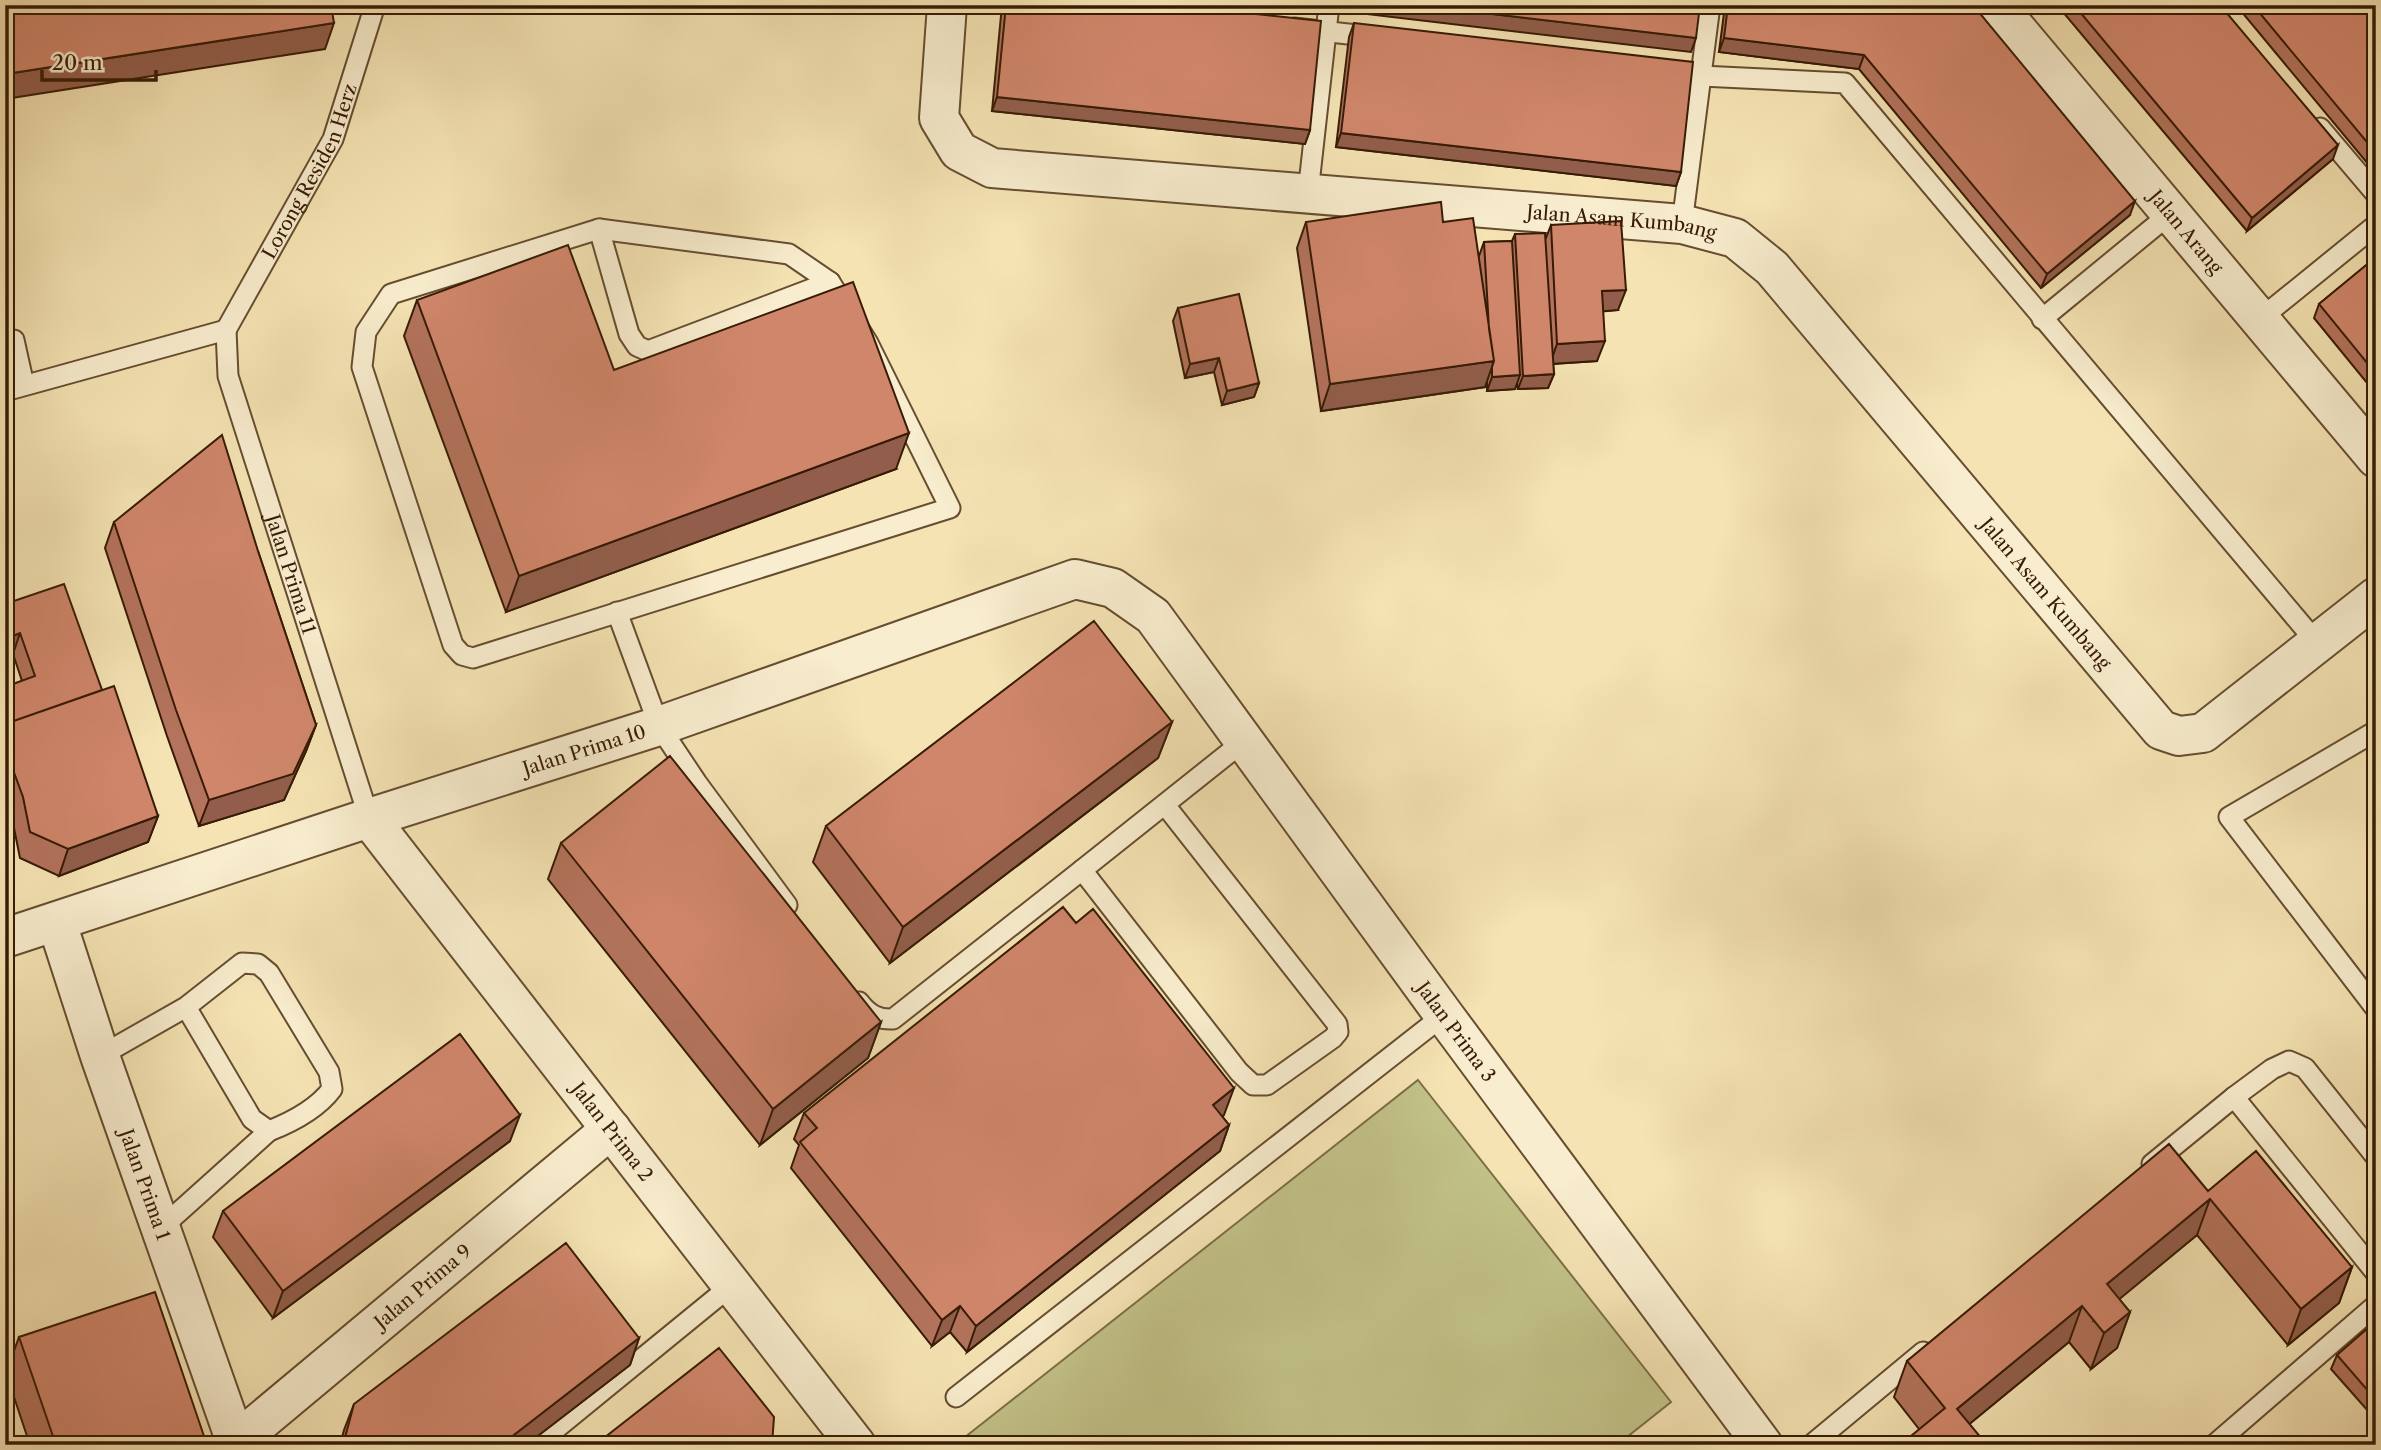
<svg xmlns="http://www.w3.org/2000/svg" width="2381" height="1450" font-family="'Libre Caslon Text',serif">
	<style>
		.green { fill: #c2c288; stroke: #7c6e46; stroke-width: 2 }
		.lines { fill: none; stroke-linecap: round; stroke-linejoin: round }
		.lane-casing { stroke: #664d30; stroke-width: 23 }
		.street-casing { stroke: #664d30; stroke-width: 42 }
		.lane { stroke: #f8edce; stroke-width: 19 }
		.street { stroke: #f8edce; stroke-width: 38 }
		.wall { fill: #b3735c; stroke: #371b05; stroke-width: 2 }
		.shaded-wall { fill: #925e4b; stroke: #371b05; stroke-width: 2 }
		.building { fill: #d0866b; stroke: #371b05; stroke-width: 2 }
		.labels { text-anchor: middle; dominant-baseline: central; stroke-width: 5; stroke-linejoin: round; paint-order: stroke }
		.street-label { font-size: 19px; fill: #371b05; stroke: #f8edce }
	</style>
	<rect width="100%" height="100%" fill="#f5e3b3"/>
	<filter id="stains"><feTurbulence type="fractalNoise" baseFrequency=".00286" numOctaves="4"/><feColorMatrix values="0 0 0 0 .2 0 0 0 0 .09 0 0 0 0 .02 0 0 0 .5 -.17"/></filter>
	<radialGradient id="worn" r=".72"><stop offset=".6" stop-color="#630" stop-opacity="0"/><stop offset="1" stop-color="#630" stop-opacity=".3"/></radialGradient>
	<path class="green" d="M1418,1080l253,322 -54,43h-662z"/>
	<g class="lines">
		<defs>
			<g id="lane">
				<path d="M1294,28l81,9"/>
				<path d="M1666,71l35,5 144,7 472,560"/>
				<path d="M2320,128l56,66"/>
				<path d="M1308,193l21,-188"/>
				<path d="M1682,224l28,-219"/>
				<path d="M599,229l190,25 41,28 38,61 82,165 -477,150 -11,-3 -9,-10 -91,-278 4,-35 25,-38z"/>
				<path d="M599,229l30,105 8,12 11,5 182,-69"/>
				<path d="M2042,319l129,-106"/>
				<path d="M2260,319l116,-94"/>
				<path id="s1" d="M226,330l2,46 141,442"/>
				<path id="s2" d="M226,330l107,-191 42,-134"/>
				<path d="M14,340l10,45"/>
				<path d="M5,391l221,-61"/>
				<path d="M617,612l42,114 38,57 90,122"/>
				<path d="M2376,731l-147,86 147,192"/>
				<path d="M1165,805l172,219 1,8 -5,6 -66,47h-14l-14,-13 -157,-202 162,-129"/>
				<path d="M859,1002c9,12 19,18 34,17l189,-149"/>
				<path d="M100,1056l86,-49 56,-44 16,1 11,9 60,99 3,17c-15,20 -40,33 -63,42l-17,-12 -66,-112"/>
				<path d="M2234,1097l38,-28 17,-8 16,7 71,89"/>
				<path d="M2152,1164l82,-67 142,176"/>
				<path d="M161,1228l108,-97"/>
				<path d="M956,1397l488,-382"/>
				<path d="M536,1445l196,-160"/>
				<path d="M1811,1445l112,-93"/>
				<path d="M2214,1445l162,-140"/>
			</g>
			<g id="street">
				<path id="s3" d="M947,5l-8,113 20,33 33,17 690,56 53,14 37,30 389,462 18,6 24,-3 173,-136"/>
				<path id="s4" d="M1996,5l380,453"/>
				<path id="s5" d="M369,818l487,627"/>
				<path id="s6" d="M57,923l43,133 137,389"/>
				<path id="s7" d="M5,938l364,-120 290,-92 416,-147 38,9 40,28 291,399 319,430"/>
				<path id="s8" d="M236,1442l375,-313"/>
			</g>
		</defs>
		<use href="#lane" class="lane-casing"/>
		<use href="#street" class="street-casing"/>
		<use href="#lane" class="lane"/>
		<use href="#street" class="street"/>
	</g>
	<path class="wall" d="M1002,5h170l138,125 -5,14 -313,-33z
		M1725,5h248l157,210 -89,73 -182,-219 -140,-17z
		M2057,5h163l113,154 -86,72z
		M2236,5h140v162l-3,3z
		M1354,23l327,149 -5,14 -340,-39 13,-110z
		M1306,222h137l36,34 5,-14 28,-1 3,-7 31,4 5,-13 67,85 -15,1 -6,50 -44,3 1,10 -6,14 -30,1 -1,-6 -2,6 -28,2v-10l-2,6 -164,24 -24,-163z
		M2376,257v137l-62,-76 5,-14z
		M417,300l197,70 282,99 -390,143 -102,-276z
		M1178,308l81,75 -5,14 -32,8 -8,-33 -29,6 -12,-57z
		M114,522l144,29 58,174 -10,26 -22,49 -85,26 -32,-90 -62,-188z
		M5,604l97,86 56,126 -10,26 -89,34 -39,-18 -7,-35 -8,-22v-114l17,-6 -9,-27 -8,2z
		M1172,722l-14,36 -268,205 -77,-101 13,-36z
		M561,843l320,179 -13,36 -108,87 -212,-266z
		M804,1113l420,2 -2,1 7,9 -9,26 -253,201 -17,-20 -18,14 -141,-178 8,-23 -5,-6z
		M510,1141l-237,177 -60,-81 10,-26z
		M2208,1191l144,76 -13,36 -51,42 -91,-110 -78,64 11,13 -13,36 -26,21 -22,-27 -100,82 -50,5 -25,-32 13,-36z
		M2376,1321v99l-45,-51 6,-14z
		M19,1337l188,108h-177l-24,-72z
		M639,1338l-9,27 -104,80h-186l4,-15 10,-26z"/>
	<path class="shaded-wall" d="M1295,5h20l-1,2z
		M1351,5h66l279,33 -5,14 -342,-40z
		M334,23l-9,26 -320,50 1,-25z
		M1724,38l140,17 -5,14 -140,-17z
		M997,97l313,33 -5,14 -313,-33z
		M1341,133l340,39 -5,14 -340,-39z
		M2338,145l-5,14 -86,72 5,-13z
		M2135,201l-5,14 -89,73 6,-14z
		M1626,290l-8,20 -23,2 7,-21z
		M1605,341l-8,20 -47,3 7,-20z
		M1219,358l-5,14 -29,6 5,-14z
		M1494,361l-9,26 -164,24 9,-27z
		M1554,374l-6,14 -30,1 5,-13z
		M1520,375l-5,14 -28,2 5,-14z
		M1259,383l-5,14 -32,8 5,-14z
		M909,433l-13,36 -390,143 13,-36z
		M20,633l-7,21 -8,2v-17z
		M1172,722l-14,36 -268,205 13,-36z
		M316,725l-10,26 -22,49 -85,26 10,-26z
		M158,816l-10,26 -89,34 9,-27z
		M881,1022l-13,36 -108,87 13,-36z
		M1234,1088l-10,27 -20,16 9,-26z
		M520,1115l-10,26 -237,177 10,-27z
		M1229,1125l-9,26 -253,201 9,-26z
		M2210,1199l-13,36 -103,85 13,-36z
		M2352,1267l-13,36 -51,42 13,-36z
		M960,1306l-10,26 -18,14 10,-26z
		M2082,1306l-13,36 -125,103 13,-36z
		M2130,1312l-13,36 -26,21 13,-36z
		M639,1338l-9,27 -104,80h-25z"/>
	<path class="building" d="M5,5h326l3,18 -328,51z
		M1006,5h166l149,16 -11,109 -313,-33z
		M1417,5h283l-4,33z
		M1728,5h245l162,196 -88,73 -183,-219 -140,-17z
		M2074,5h146l118,140 -86,73z
		M2253,5h123v148z
		M1354,23l339,39 -12,110 -340,-39z
		M1441,202l2,20 30,-4 21,143 -164,23 -24,-162z
		M1621,221l5,69 -24,1 3,50 -48,3 -6,-119z
		M1545,233l9,141 -31,2 -8,-142z
		M1512,241l8,134 -28,2v-10l2,-6 -5,-32 -5,-87z
		M568,245l46,125 239,-88 56,151 -390,143 -102,-276z
		M2376,257v117l-57,-70z
		M1239,294l20,89 -32,8 -8,-33 -29,6 -12,-56z
		M222,435l36,116 58,174 -23,49 -84,26 -33,-90 -62,-188z
		M64,584l38,106 -97,34v-37l30,-11 -15,-43 -15,6v-35z
		M1094,621l78,101 -269,205 -77,-101z
		M114,686l44,130 -90,33 -38,-17 -7,-35 -18,-49v-24z
		M670,756l211,266 -108,87 -212,-266z
		M1063,907l13,16 17,-14 141,179 -21,17 16,20 -253,201 -16,-20 -18,14 -142,-178 17,-14 -13,-15z
		M460,1034l60,81 -237,176 -60,-80z
		M2169,1144l39,47 48,-40 96,116 -51,42 -91,-110 -103,85 23,28 -26,21 -22,-27 -125,103 30,36h-87l45,-37 -38,-47z
		M566,1243l73,95 -138,107h-158l11,-41z
		M155,1292l52,153h-151l-37,-108z
		M2376,1321v79l-39,-45z
		M719,1348l55,69 -2,28h-177z"/>
	<g class="labels">
		<g class="street-label">
			<text stroke="none"><textPath href="#s2" startOffset="180">Lorong Residen Herz</textPath></text>
			<text stroke="none"><textPath href="#s3" startOffset="821">Jalan Asam Kumbang</textPath></text>
			<text stroke="none"><textPath href="#s4" startOffset="296">Jalan Arang</textPath></text>
			<text stroke="none"><textPath href="#s1" startOffset="254">Jalan Prima 11</textPath></text>
			<text stroke="none"><textPath href="#s3" startOffset="1409">Jalan Asam Kumbang</textPath></text>
			<text stroke="none"><textPath href="#s7" startOffset="609">Jalan Prima 10</textPath></text>
			<text stroke="none"><textPath href="#s7" startOffset="1731">Jalan Prima 3</textPath></text>
			<text stroke="none"><textPath href="#s5" startOffset="397">Jalan Prima 2</textPath></text>
			<text stroke="none"><textPath href="#s6" startOffset="276">Jalan Prima 1</textPath></text>
			<text stroke="none"><textPath href="#s8" startOffset="243">Jalan Prima 9</textPath></text>
		</g>
	</g>
	<rect width="2381" height="1450" fill="none" stroke="#f5e3b3" stroke-width="28"/>
	<rect x="7" y="7" width="2367" height="1436" fill="none" stroke="#371b05" stroke-width="3.5"/>
	<rect x="14" y="14" width="2353" height="1422" fill="none" stroke="#371b05" stroke-width="2"/>
	<path d="M42 70v10h114v-10" fill="none" stroke="#371b05" stroke-width="3.5"/>
	<text x="52" y="70" font-size="21" fill="#371b05" stroke="#f8edce" stroke-width="5" paint-order="stroke">20 m</text>
	<rect width="100%" height="100%" filter="url(#stains)"/>
	<rect width="100%" height="100%" fill="url(#worn)"/>
</svg>
